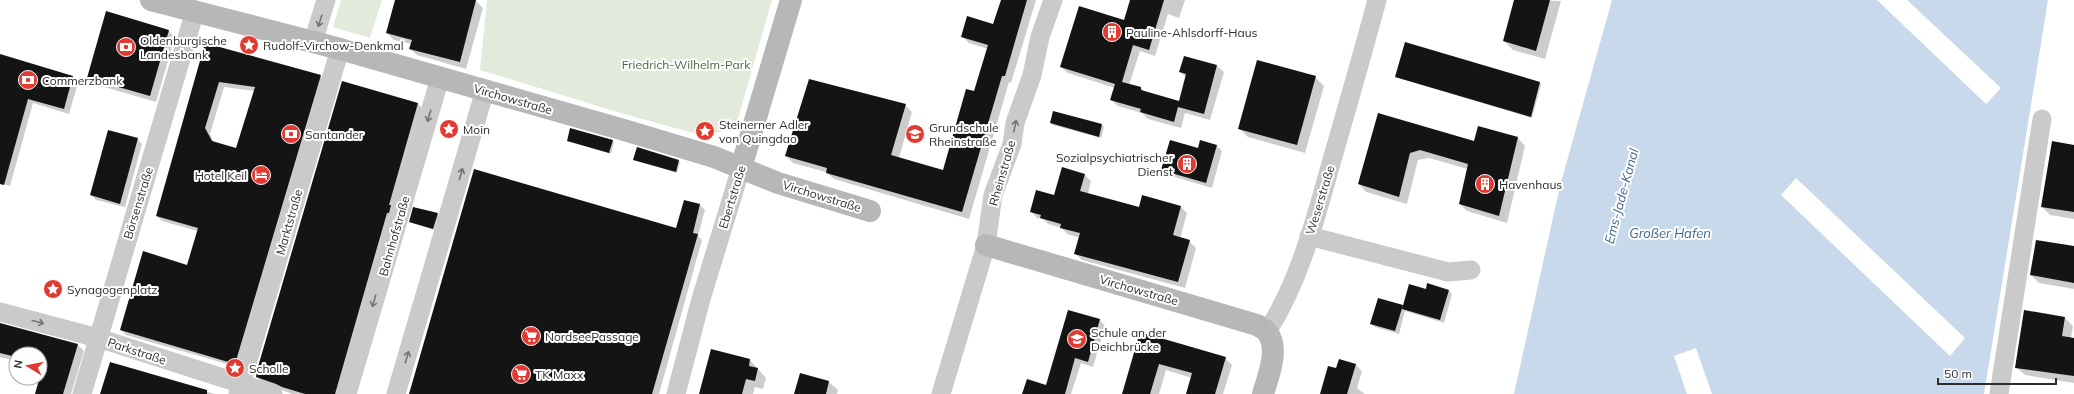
<svg xmlns="http://www.w3.org/2000/svg" width="2074" height="394" font-family="Mulish,sans-serif">
	<style>
		.green { fill: #e2ebdb }
		.water { fill: #c7d9eb; fill-rule: evenodd }
		.shadow { fill: #0003; fill-rule: evenodd }
		.building { fill: #141414; fill-rule: evenodd }
		.lines { fill: none; stroke-linecap: round; stroke-linejoin: round }
		.street { stroke: #cacaca; stroke-width: 19 }
		.secondary { stroke: #b7b7b7; stroke-width: 22 }
		.oneway { stroke: #747474 }
		.labels { text-anchor: middle; dominant-baseline: central; stroke-width: 4; stroke-linejoin: round; paint-order: stroke }
		.poi-label { font-size: 12px; fill: #2d2d2d; stroke: #fff; text-anchor: start }
		.park-label { font-size: 12px; fill: #4b683c; stroke: #fff }
		.street-label { font-size: 12px; fill: #2d2d2d; stroke: #fff }
		.water-label { font-size: 13px; font-style: italic; fill: #3d658e; stroke: #fff }
	</style>
	<rect width="100%" height="100%" fill="#fff"/>
	<path class="green" d="M341,0h41l-12,38 -37,-11z
		M487,0h285l-34,119 -16,12 -18,5 -80,-22 -144,-44z"/>
	<path class="water" d="M1612,0h265l109,104 15,-16 -94,-88h141l-64,394h-272l-16,-46 -22,8 13,38h-173l46,-208zM1796,178l169,160 -15,18 -169,-161z"/>
	<path class="shadow" d="M396,0l80,1 7,7 -17,61 -49,-14 -7,-6 1,-5 -17,-4 -7,-7z
		M1002,0h34l-25,83 -2,-1 -40,137 -135,-40 -8,-7 -33,-9 -7,-7 119,-51 7,7 -13,46 45,13 31,-78 13,-44 -19,-6 -7,-7 32,-11z
		M1131,0h54l-6,18 -11,-4 -13,42 -15,-5 -11,34 12,3 4,4 34,10 7,-24 -5,-6 4,-15 32,9 7,6 -14,48 -25,-7 -4,15 -33,-9 -6,-6 -24,-7 -7,-6 4,-12 -47,-15 -7,-6 64,-46z
		M1515,0l46,1 -16,58 -32,-9 -9,-9z
		M168,30l7,7 -19,65 -62,-18 -6,-7z
		M206,44l114,32 5,5 -84,287 -115,-33 -5,-5 67,-64 10,-35 -36,-10 -5,-5zM224,87l31,4 -18,58 -23,-6 -4,-9z
		M2,56l71,21 5,6 -9,31 -36,-11 -23,83 -10,-3v-121z
		M1315,77l9,9 -19,67 -57,-16 -9,-9z
		M1396,77l144,6 1,2 -9,33z
		M343,82l75,22 6,6 -81,284h-51l-29,-11 -6,-6z
		M1054,112l48,13 2,2 -3,11 -48,-13 -2,-2z
		M1378,115l96,27 44,-4 7,8 -18,77 -40,-12 -7,-7 8,-35 -39,-11 -11,2 -11,44 -41,-12 -7,-8z
		M137,139l5,5 -17,63 -29,-7 -5,-5z
		M568,140l45,1 1,1 -3,12z
		M1217,146l5,5 -10,37 -44,-13 -6,-5 36,-20z
		M2074,146v73l-24,-4 -8,-8z
		M634,159l45,2 1,1 -3,11z
		M1062,168l23,7 6,6 -3,13 52,14 41,-1 6,6 -7,26 9,2 7,7 -11,40 -103,-28 -7,-7 5,-15 -13,-4 -5,-6 -14,-4 -5,-5 -6,-1 -6,-7 24,-14z
		M685,201l15,4 5,5 -7,26 4,4 -43,154h-248l266,-165z
		M437,214l2,2 -5,14 -24,-8z
		M2074,247v42l-35,-6 -8,-8z
		M1428,285l21,6 3,3 -8,29 -39,-12 -6,23 -24,-7 -4,-3 31,-18 1,1 23,-17z
		M1069,311l31,9 5,6 -12,41 -12,-4 -10,31h-48l23,-8z
		M2065,318l8,8 -2,12 3,1v44l-49,-8 -9,-8z
		M0,324l78,21 6,6 -13,43h-35l7,-25 -3,-1v-14h-24v7l-16,-4z
		M1141,334l84,24 7,7 -9,29h-36l5,-16 -26,-8 -7,24h-36z
		M750,360l16,18 -3,11 -8,-2 -2,7h-52z
		M110,364l105,30h-114z
		M1355,364l7,7 -5,17 8,6h-44l16,-25z
		M829,382l9,8 -1,4h-42z"/>
	<path class="building" d="M395,0h81l-16,62 -51,-13 3,-9 -26,-7z
		M1001,0h26l-22,76h-3l-40,136 -136,-39 1,-5 -42,-12 24,-77 97,25 -15,51 52,15 23,-81 8,2 14,-46 -27,-8 6,-21 26,8z
		M1130,0h34l-15,50 -16,-5 -11,37 19,5v3l38,11 7,-27 -7,-2 5,-16 33,9 -13,49 -26,-7 -4,15 -34,-10 1,-3 -31,-9 5,-16 -55,-17 19,-61 45,14z
		M1514,0h36l-14,51 -33,-10z
		M106,11l63,19 -19,66 -63,-18z
		M1405,42l135,40 -9,35 -136,-40z
		M205,43l116,32 -86,289 -115,-34 23,-79 44,14 11,-37 -42,-12zM219,82l36,5 -19,61 -24,-7 -7,-13z
		M0,54l73,22 -9,33 -36,-10 -24,86 -4,-1z
		M1257,60l59,16 -19,69 -59,-16z
		M342,81l76,22 -29,102h2l-2,8h-2l-52,181h-30l-23,-7 -6,-3 -20,-7 1,-7z
		M1053,111l49,13 -3,13 -49,-14z
		M1378,113l96,28 4,-15 40,11 -19,79 -40,-12 9,-40 -48,-14 -10,3 -11,44 -41,-13z
		M570,128l43,12 -4,13 -42,-12z
		M108,130l30,8 -18,66 -30,-9z
		M1170,140l28,8 2,-8 17,5 -11,38 -45,-13z
		M2052,141l22,4v67l-33,-5z
		M637,147l42,13 -3,12 -43,-12z
		M1062,167l23,7 -5,17 59,16 3,-12 39,11 -8,29 17,5 -12,42 -104,-28 6,-21 -20,-5 1,-4 -21,-6 1,-3 -11,-3 6,-22 18,5z
		M474,169l202,59 8,-28 16,4 -7,29 5,1 -46,160h-243z
		M413,207l25,6 -5,16 -24,-7z
		M2036,240l38,6v37l-44,-8z
		M1427,283l22,7 -9,30 -38,-11 7,-25 17,5z
		M1378,298l25,7 -8,26 -25,-7z
		M1068,310l32,9 -12,43 -13,-4 -10,36h-43l5,-15 19,6z
		M2024,310l41,7 -3,19 12,2v38l-59,-8z
		M0,323l78,21 -15,50h-28l8,-29 -3,-1v-10h-24v3l-16,-4z
		M1140,332l86,25 -11,37h-29l6,-21 -33,-9 -9,30h-28z
		M711,349l39,10 -1,7 9,2 -3,13 -9,-2 -4,15h-43z
		M1339,359l17,5 -9,30h-27l8,-28 8,2z
		M110,362l97,28v4h-107z
		M800,373l29,8 -3,13h-32z"/>
	<g class="lines">
		<path class="street" d="M313,42l13,-42
			M1309,236l139,36 23,-2
			M0,312l98,26 175,56
			M1267,332c32,-50 47,-108 63,-165 16,-56 32,-111 47,-167
			M82,394l113,-383
			M238,394l102,-345
			M347,394l93,-316
			M396,394l89,-304
			M676,394l25,-95 40,-131
			M941,394l45,-149 7,-50 19,-51 3,-21 17,-48 8,-38 13,-37
			M1999,394l43,-275"/>
		<path class="secondary" d="M151,0l189,49 284,81 90,27 64,26 92,28
			M741,168l50,-168
			M986,245l271,80c3,2 8,4 10,7 13,16 1,45 -4,62"/>
	</g>
	<defs><path id="oneway-shaft" d="M-6 0H5M1.5-3L5.5 0L1.5 3" fill="none" stroke-width="1.6" stroke-linecap="round" stroke-linejoin="round"/></defs>
	<g class="oneway">
		<use href="#oneway-shaft" transform="translate(320 21) rotate(107)"/>
		<use href="#oneway-shaft" transform="translate(429 116) rotate(107)"/>
		<use href="#oneway-shaft" transform="translate(1015 126) rotate(-78)"/>
		<use href="#oneway-shaft" transform="translate(461 174) rotate(-74)"/>
		<use href="#oneway-shaft" transform="translate(374 301) rotate(106)"/>
		<use href="#oneway-shaft" transform="translate(38 322) rotate(15)"/>
		<use href="#oneway-shaft" transform="translate(407 357) rotate(-74)"/>
	</g>
	<defs>
		<symbol id="building-disc" viewBox="-11 -11 22 22"><circle r="9.5" fill="#e23931" stroke="#fff"/><path d="M-4-6H4V6H1V3H-1V6H-4ZM-2.5-4.3h1.7v1.8h-1.7ZM.8-4.3h1.7v1.8H.8ZM-2.5-1h1.7V.8h-1.7ZM.8-1h1.7V.8H.8Z" fill="#fff"/></symbol>
		<symbol id="sight-disc" viewBox="-11 -11 22 22"><circle r="9.5" fill="#e23931" stroke="#fff"/><path d="M0-6L1.8-2.2L6-1.7L2.9 1.2L3.7 5.4L0 3.3L-3.7 5.4L-2.9 1.2L-6-1.7L-1.8-2.2Z" fill="#fff"/></symbol>
		<symbol id="bank-disc" viewBox="-11 -11 22 22"><circle r="9.5" fill="#e23931" stroke="#fff"/><path d="M-6-4H6V4H-6ZM0-2.3a2.3 2.3 0 1 0 0 4.6a2.3 2.3 0 1 0 0-4.6Z" fill="#fff"/></symbol>
		<symbol id="school-disc" viewBox="-11 -11 22 22"><circle r="9.5" fill="#e23931" stroke="#fff"/><path d="M0-5L7-2L0 1L-7-2ZM-4 1L0 2.5L4 1V4Q0 6-4 4Z" fill="#fff"/></symbol>
		<symbol id="hotel-disc" viewBox="-11 -11 22 22"><circle r="9.5" fill="#e23931" stroke="#fff"/><path d="M-6-4.5h1.5V1H6V5H4.5V3h-9V5H-6ZM-4 0a1.8 1.8 0 1 1 3.6 0ZM.5 0V-2.5h3Q6-2.5 6 0Z" fill="#fff"/></symbol>
		<symbol id="supermarket-disc" viewBox="-11 -11 22 22"><circle r="9.5" fill="#e23931" stroke="#fff"/><path d="M-6-5.5h2.5l.6 2H6L4.5 2H-2.5L-4.4-4H-6ZM-1.5 3.2a1.3 1.3 0 1 0 .1 0ZM3 3.2a1.3 1.3 0 1 0 .1 0Z" fill="#fff"/></symbol>
	</defs>
	<g fill-rule="evenodd">
		<use href="#building-disc" x="1101" y="21" width="22" height="22"/>
		<use href="#sight-disc" x="238" y="34" width="22" height="22"/>
		<use href="#bank-disc" x="115" y="36" width="22" height="22"/>
		<use href="#bank-disc" x="17" y="69" width="22" height="22"/>
		<use href="#sight-disc" x="438" y="118" width="22" height="22"/>
		<use href="#sight-disc" x="694" y="120" width="22" height="22"/>
		<use href="#bank-disc" x="280" y="123" width="22" height="22"/>
		<use href="#school-disc" x="904" y="123" width="22" height="22"/>
		<use href="#building-disc" x="1176" y="153" width="22" height="22"/>
		<use href="#hotel-disc" x="250" y="164" width="22" height="22"/>
		<use href="#building-disc" x="1474" y="173" width="22" height="22"/>
		<use href="#sight-disc" x="42" y="278" width="22" height="22"/>
		<use href="#supermarket-disc" x="520" y="325" width="22" height="22"/>
		<use href="#school-disc" x="1066" y="328" width="22" height="22"/>
		<use href="#sight-disc" x="224" y="357" width="22" height="22"/>
		<use href="#supermarket-disc" x="510" y="363" width="22" height="22"/>
	</g>
	<g class="labels">
		<g class="poi-label">
			<text x="1126" y="32">Pauline-Ahlsdorff-Haus</text>
			<text x="140" y="40">Oldenburgische<tspan x="140" dy="14">Landesbank</tspan></text>
			<text x="263" y="45">Rudolf-Virchow-Denkmal</text>
			<text x="42" y="80">Commerzbank</text>
			<text x="719" y="124">Steinerner Adler<tspan x="719" dy="14">von Quingdao</tspan></text>
			<text x="929" y="127">Grundschule<tspan x="929" dy="14">Rheinstraße</tspan></text>
			<text x="463" y="129">Moin</text>
			<text x="305" y="134">Santander</text>
			<text x="1173" y="157" text-anchor="end">Sozialpsychiatrischer<tspan x="1173" dy="14">Dienst</tspan></text>
			<text x="247" y="175" text-anchor="end">Hotel Keil</text>
			<text x="1499" y="184">Havenhaus</text>
			<text x="67" y="289">Synagogenplatz</text>
			<text x="1091" y="332">Schule an der<tspan x="1091" dy="14">Deichbrücke</tspan></text>
			<text x="545" y="336">NordseePassage</text>
			<text x="249" y="368">Scholle</text>
			<text x="535" y="374">TK Maxx</text>
		</g>
		<g class="park-label">
			<text x="686" y="64">Friedrich-Wilhelm-Park</text>
		</g>
		<g class="street-label">
			<text transform="translate(513 99) rotate(16)">Virchowstraße</text>
			<text transform="translate(1002 173) rotate(-74)">Rheinstraße</text>
			<text transform="translate(822 196) rotate(17)">Virchowstraße</text>
			<text transform="translate(732 197) rotate(-73)">Ebertstraße</text>
			<text transform="translate(1320 200) rotate(-73)">Weserstraße</text>
			<text transform="translate(138 203) rotate(-73)">Börsenstraße</text>
			<text transform="translate(289 222) rotate(-74)">Marktstraße</text>
			<text transform="translate(394 236) rotate(-74)">Bahnhofstraße</text>
			<text transform="translate(1139 290) rotate(16)">Virchowstraße</text>
			<text transform="translate(137 351) rotate(18)">Parkstraße</text>
		</g>
		<g class="water-label">
			<text transform="translate(1621 196) rotate(-75)">Ems-Jade-Kanal</text>
			<text x="1670" y="233">Großer Hafen</text>
		</g>
	</g>
	<g transform="translate(28 366) rotate(280)"><circle r="19" fill="#ffffff" stroke="#ababab"/>
	<path d="M0-3L7 15L0 10L-7 15Z" fill="#e23931"/>
	<text y="-6" font-size="11" font-weight="bold" text-anchor="middle" fill="#2d2d2d">N</text>
	</g>
	<path d="M1938 378v6h118v-6" fill="none" stroke="#2d2d2d" stroke-width="2"/>
	<text x="1944" y="378" font-size="12" fill="#2d2d2d" stroke="#ffffff" stroke-width="3" paint-order="stroke">50 m</text>
</svg>
